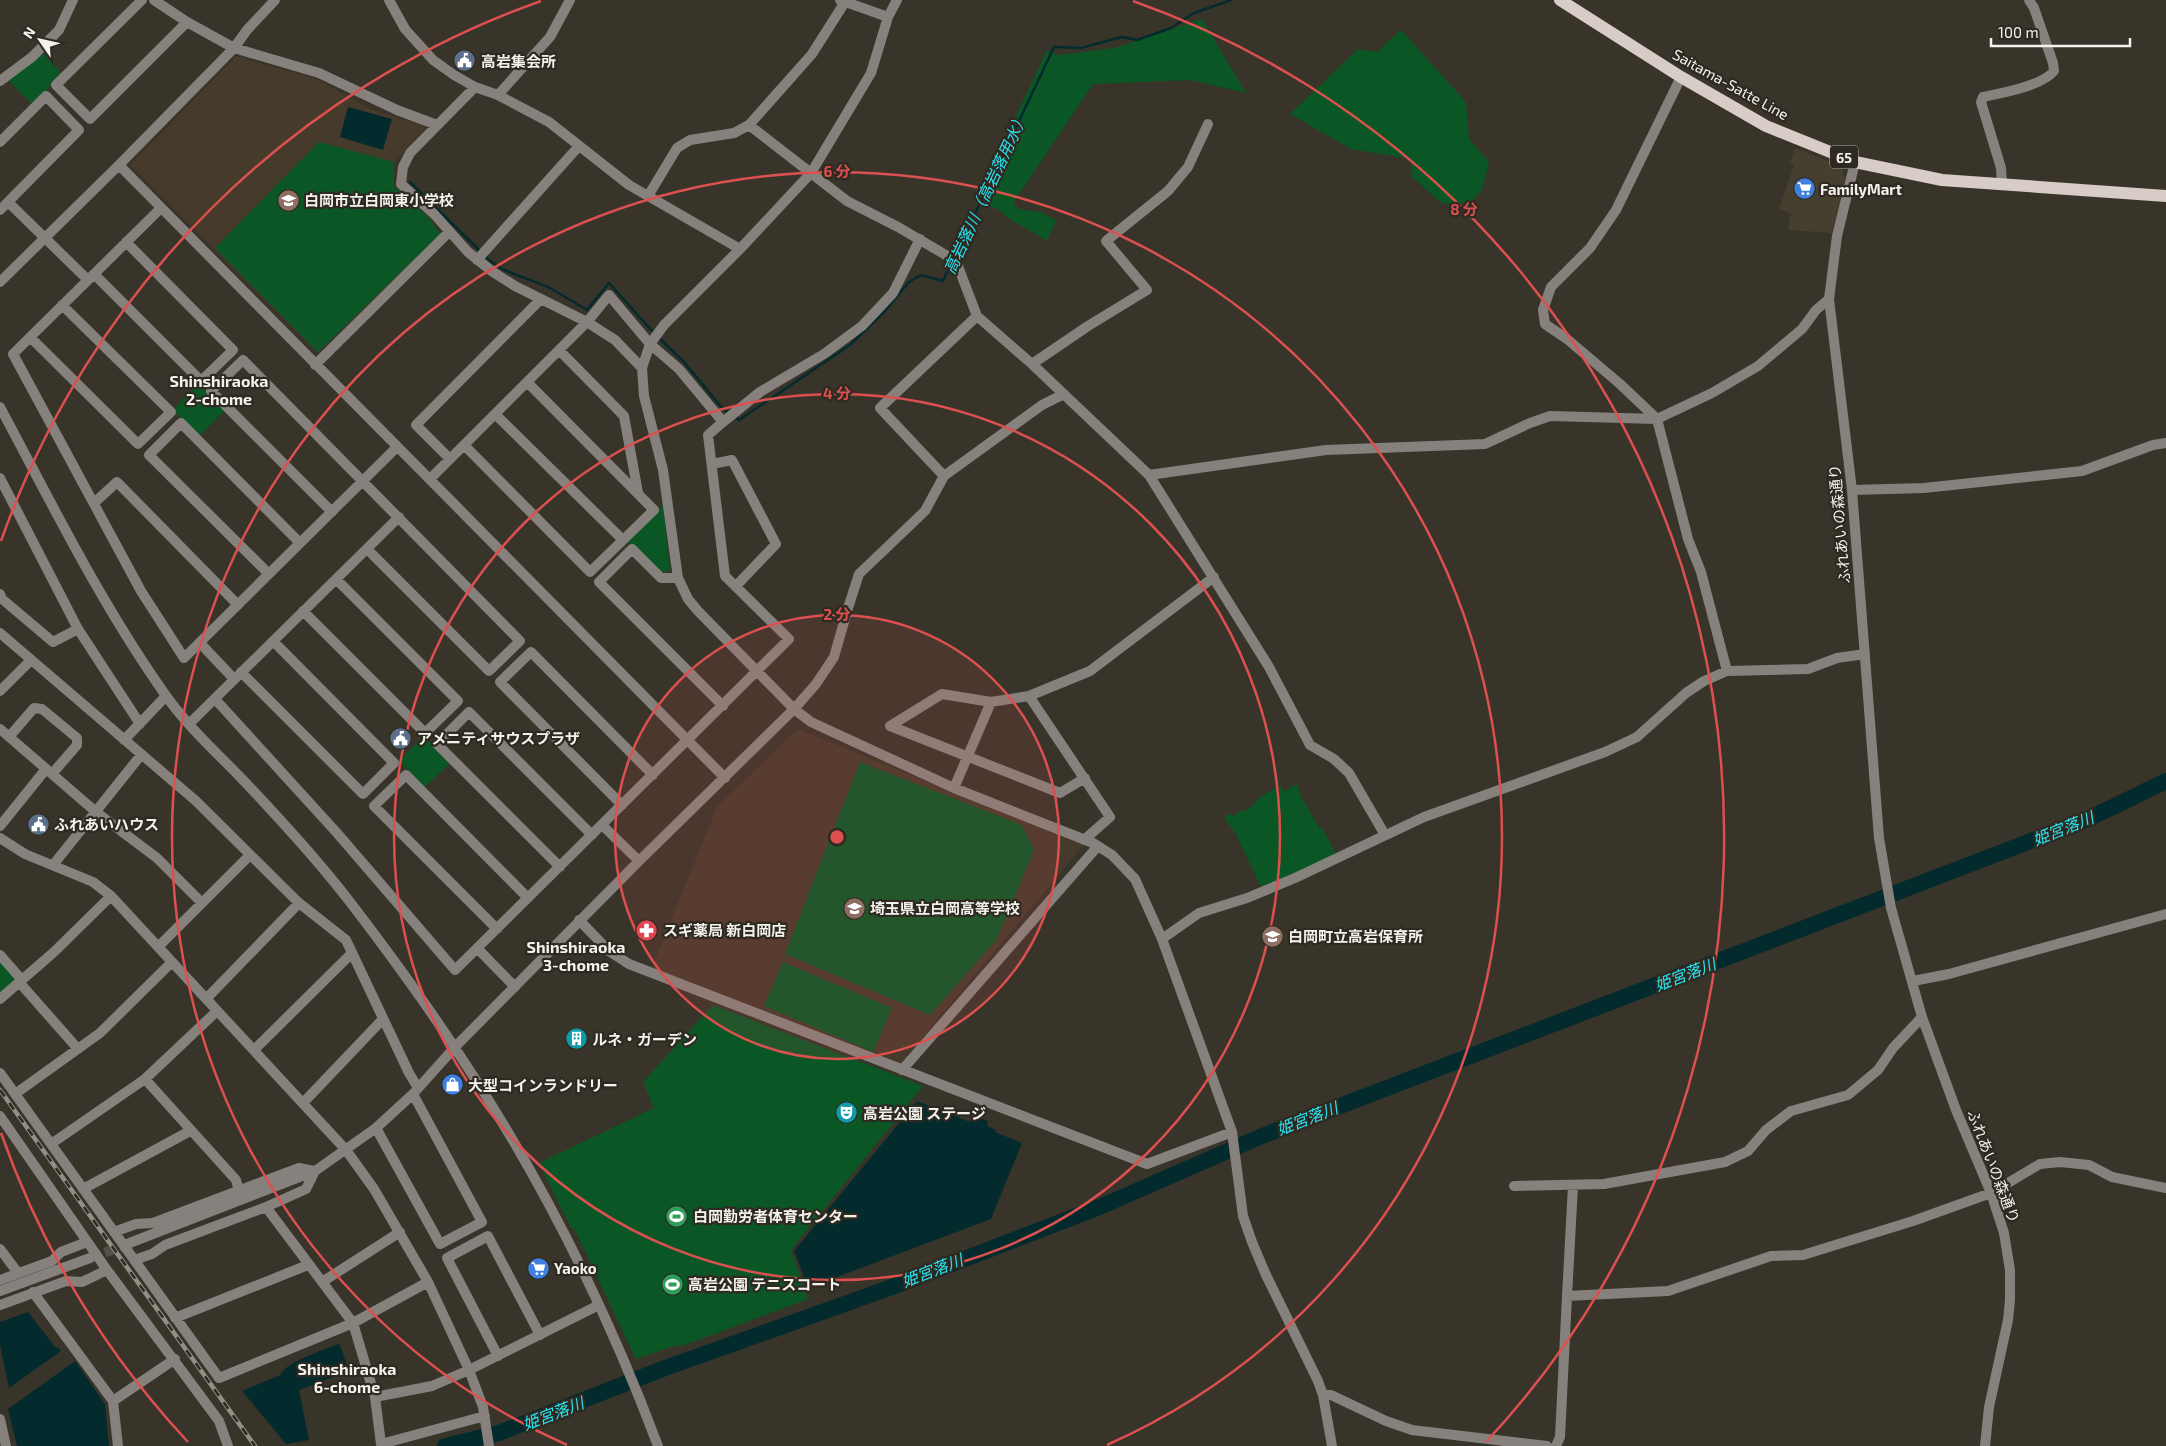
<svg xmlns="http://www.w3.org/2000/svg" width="2166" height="1446" font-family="'Exo 2','Noto Sans JP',sans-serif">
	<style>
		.built { fill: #463f30 }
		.education { fill: #463a2b }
		.green { fill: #0a5725 }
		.water { fill: #032b2e }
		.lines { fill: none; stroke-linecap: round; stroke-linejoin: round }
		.stream { stroke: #032b2e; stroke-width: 2.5 }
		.river { stroke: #032b2e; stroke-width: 16 }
		.minor-tunnel { stroke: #545047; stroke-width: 10; stroke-dasharray: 10 5; stroke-linecap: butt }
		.minor { stroke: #86817d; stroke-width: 10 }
		.major { stroke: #d7cdc6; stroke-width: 12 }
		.rail-casing { stroke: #928f86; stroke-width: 4.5 }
		.rail { stroke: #2e2a21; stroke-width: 2.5; stroke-dasharray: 8; stroke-linecap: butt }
		.ring { fill: none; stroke: #dc504f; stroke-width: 2.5 }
		.labels { text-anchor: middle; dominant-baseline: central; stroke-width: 4.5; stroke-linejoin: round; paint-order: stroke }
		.shield { fill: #2e2a21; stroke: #b9b6af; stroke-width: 1 }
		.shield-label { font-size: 14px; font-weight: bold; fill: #f4f2ec }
		.poi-label { font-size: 15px; font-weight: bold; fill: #f4f2ec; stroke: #2e2a21; text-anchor: start }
		.street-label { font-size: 15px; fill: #f4f2ec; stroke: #2e2a21 }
		.water-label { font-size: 16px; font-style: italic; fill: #28e2f0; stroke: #2e2a21 }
		.neighbourhood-label { font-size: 16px; font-weight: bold; fill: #f4f2ec; stroke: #2e2a21 }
		.centre { fill: #dc504f; stroke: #2e2a21; stroke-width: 2.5 }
		.ring-label { font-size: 15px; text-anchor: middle; font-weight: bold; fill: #dc504f; stroke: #2e2a21; stroke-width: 4.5; stroke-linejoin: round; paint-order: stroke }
	</style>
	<rect width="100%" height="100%" fill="#38342a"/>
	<path class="built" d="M1795,148l45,18 5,12 -13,55 -44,-3 3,-16 -12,-5 15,-44 -4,-2z"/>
	<path class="education" d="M236,56l83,24 51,29 53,16 1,5 -30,32v22l34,32 13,18 -123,119 -188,-188z
		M800,730l281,114v4l-180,215 -5,1 -244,-96 65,-161 79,-76z"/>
	<path class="green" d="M1202,19l44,74 -56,-13 -97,4 -80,119 6,6 25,4 12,8 -9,20 -42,-25 -4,-5 -15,-7 -6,-12 67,-142 11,5 57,-7z
		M1401,30l65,72 3,37 20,23 -7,28 -12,13 -27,1 -31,-27 -1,-18 -60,-10 -61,-35 68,-65 19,3z
		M42,52l20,22 -30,30 -23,-23z
		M319,142l75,20 -1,23 35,32 12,17 -122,118 -103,-104z
		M199,383l27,26 -26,27 -27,-26z
		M663,505l7,66 -10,2 -33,-32z
		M424,736l27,26 -26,25 -26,-26z
		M860,762l162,63 12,25 -37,89 -67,76 -145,-61z
		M1297,784l4,13 19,32 2,-1 15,27 -76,32 -25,-53 -12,-16 6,-5 2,4 11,-7 2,1 12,-9 -1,-2 24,-15 4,6z
		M0,960l17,19 -17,14z
		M783,962l109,46 -19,44 -109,-46z
		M713,1005l210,81 -132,164 17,49 -123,46 -14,2 -35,12 -61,-129 -4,-2 -32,-65 115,-55 -11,-26z"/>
	<path class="water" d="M348,107l44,12 -9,31 -43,-13z
		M917,1101l53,21 3,-6 15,5 -1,5 9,4 -1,2 27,11 -31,76 -183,69 -14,-37z
		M28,1312l28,36 2,-1 3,4 -52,37 -9,-43v-23z
		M338,1344l2,1 9,26 -50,19 10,50 -23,4 -44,-53 38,-16c6,-13 44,-25 58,-31z
		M75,1361l30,43 4,42h-92l-9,-37z"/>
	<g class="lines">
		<path class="stream" d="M410,182l70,69
			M484,255c18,19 43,22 66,33 12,7 25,15 37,22l22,-27 45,50
			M955,256l99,-209 27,1 41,-11 15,3 34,-12 23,-15 37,-13
			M658,337l26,25 38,46 7,5
			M734,416l5,4 111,-75 34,-33 25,-30 12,-7 22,6 9,-20"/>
		<path class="river" d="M445,1446l54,-13 166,-65 227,-81 210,-81 160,-70 826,-317 78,-38"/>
		<path class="minor-tunnel" d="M91,1258l36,-14"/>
		<path class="minor" d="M142,0l-86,85 34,34 97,-97
			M154,0l33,22 47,26 85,25 78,37 40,15
			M389,0l16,29 28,31 21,15 21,12 23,8 51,27 80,63 111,64
			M840,0l48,17
			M897,0l-9,17 -17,56 -60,100 -71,76 -76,76 -14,19 -8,24 2,28 19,74 15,108 10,21 10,12 96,98 17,13 143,66 139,55 19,12 23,24 27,60 70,193 11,84 9,26 14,33 52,106 5,14 9,51
			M1681,77l-65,133 -26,38 -39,39 -8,23 2,14 22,15 53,45 37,35 31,120 13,33 26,99
			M0,81l32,-24 27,-27 14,-30
			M475,87l-65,66 -7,14 -2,17 33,30 34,38 25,20 22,14 72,36 28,18 27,28
			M498,95l52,-58 20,-37
			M749,125l98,76 51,26 58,34 21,55 55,48 117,111 120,192 41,78 24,14 15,14 36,62
			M0,142l46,-46 33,34 -79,80
			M1855,162l-18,74 -8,63 23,191 27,348 12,70 31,109 34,93 35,83 13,40 6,37v30l-2,20 -19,87 -4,39
			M119,165l606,613
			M2002,184l-1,-16 -20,-66 2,-5c19,-4 59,-11 71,-26l-1,-8 -19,-55 -5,-8
			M648,196l29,-48 13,-8 44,-7 15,-8 63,-71 33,-52
			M8,202l80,78
			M161,208l-148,146 128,237 43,67 213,-211
			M477,260l102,-114
			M94,274l107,107 32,-31 -107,-108
			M0,282l119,-117 115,-117 13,-18 28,-30
			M30,337l108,107 33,-32 -109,-107
			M559,350l65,66 14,77
			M1032,364l56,-38 59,-36 -41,-49 62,-50 20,-24 20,-43
			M315,365l134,-133
			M0,407c52,97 100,195 164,286 22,32 52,59 79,87 37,39 74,79 107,122 36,47 72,96 105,146 83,124 151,259 203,398
			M495,414l128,126
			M723,422l37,-30 64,-38 38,-28 31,-33 27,-54
			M464,445l126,127 64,-62 -127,-128
			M450,459l-34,-34 125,-126
			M712,464l20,-4 44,84 -40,42
			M1149,475l177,-25 159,-6 45,-21 20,-7 107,3 55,-26 46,-27 44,-37 14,-19 13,-11
			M944,476l-64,-68 97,-92
			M0,478l78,151
			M1852,490l72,-2 158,-17 71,-26 13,-2
			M94,503l23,-21 121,123
			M332,512l-121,-121 32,-31 277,281 -31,30 -122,-122
			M269,574l-120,-119 32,-32 119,120
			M678,578h-17l-29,-29 -33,33 124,124
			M0,594l2,5 51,43 25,-13 62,95
			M303,611l122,122 33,-32 -122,-122
			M0,633l196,168 103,102 47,37 63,133 9,15
			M200,643l34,36
			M241,672l122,122 31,-31 -121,-122
			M0,691l31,-31
			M1029,696l81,121 -26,23
			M215,699l122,134 118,137 334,-331 -64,-63 -17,-141 15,-13 -44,-53 -29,-25 -41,-49 -22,27 -157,157
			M189,724l210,-207
			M890,726l52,-32 49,8 38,-6 61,-25 124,-94
			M890,726l170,67 25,-15
			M0,729l96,83 61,46 45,45
			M9,737l25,-29 8,1 35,29v7l-25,29
			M124,740l42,-44
			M954,788l37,-86
			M622,805l-122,-123 31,-30 122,123
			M602,825l37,36
			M0,826l46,-57
			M0,838l25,16 68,28 18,14 235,254 28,39 54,93 41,88 14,37 6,39
			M53,865l88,-110
			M560,867l-123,-123 32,-32 123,123
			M579,920l30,31 20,13 518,200 85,-32
			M497,929l-123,-123 32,-31 122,123
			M1162,939l37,-26 48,-15 48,-20 129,-61 181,-65 32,-15 49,-44 18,-12 23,-10 81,-2 29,-11 28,-4
			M158,947l92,-92
			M477,948l38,39
			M0,955l22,25
			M1913,981l36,-7 217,-60
			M19,982l59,67
			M0,999l54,-47 57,-56
			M206,999l93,-96
			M254,1050l98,-97
			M902,1070l196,-224
			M0,1073l219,305 134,-55 75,-41
			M145,1079l91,101 3,11
			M15,1094l85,-61 72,-71
			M303,1103l80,-84
			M0,1116l107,154 112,151 9,25
			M376,1128l64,116 42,-22 -69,-128
			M51,1144l94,-65 72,-68
			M1514,1186l90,-2 121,-22 23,-11 18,-21 25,-19 57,-16 30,-25 15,-22 29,-31
			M83,1189l107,-58
			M266,1207l87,116 22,74 57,-11 37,-16 130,-65
			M114,1232l22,-8 17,-1 146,-55 15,3
			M127,1244l188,-73 61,-43 37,-34 42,-47 184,-186 155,-152 22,-25 18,-27 14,-49 11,-34 66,-63 19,-35 98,-71 22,-11
			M0,1249l18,24
			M134,1260l18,-6 13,-9 101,-38 40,-18 9,-18
			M0,1280l52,-19 9,-9 26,-10
			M322,1282l78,-50
			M0,1291l90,-33
			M33,1292l80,109 5,45
			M1567,1296l6,-110
			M0,1305l66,-24 16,1 25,-12
			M175,1318l133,-53
			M498,1356l-51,-98 41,-22 52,99
			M1323,1395h8l55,26 26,9 135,16
			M375,1397l6,47 104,-28
			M113,1401l62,-42
			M0,1419l6,27
			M1556,1446l4,-9 7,-141 101,-5 103,-35 32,-1 110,-34 78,-28 49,-29 20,-2 29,3 23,12 54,11"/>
		<path class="major" d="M1560,0l121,77 85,49 89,36 87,18 224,16"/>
		<defs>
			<path id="rail" d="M0,1090l255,356"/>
		</defs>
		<use href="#rail" class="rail-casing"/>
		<use href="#rail" class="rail"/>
	</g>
	<circle cx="837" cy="837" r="222" fill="#dc504f" fill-opacity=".12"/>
	<g class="ring">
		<circle cx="837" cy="837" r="222"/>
		<circle cx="837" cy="837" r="443"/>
		<path d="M567 1445A665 665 0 1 1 1107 1445"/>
		<path d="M188 1442A887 887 0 0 1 1 1133M1 541A887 887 0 0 1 541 1M1133 1A887 887 0 0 1 1486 1442"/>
	</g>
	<defs>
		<symbol id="civic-disc" viewBox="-11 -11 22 22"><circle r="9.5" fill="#5c6f8a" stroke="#2e2a21"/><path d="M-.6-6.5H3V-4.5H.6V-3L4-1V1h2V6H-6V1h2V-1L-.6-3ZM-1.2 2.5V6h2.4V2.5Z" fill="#fff"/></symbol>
		<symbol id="supermarket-disc" viewBox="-11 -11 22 22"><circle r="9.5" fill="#3f7fe0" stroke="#2e2a21"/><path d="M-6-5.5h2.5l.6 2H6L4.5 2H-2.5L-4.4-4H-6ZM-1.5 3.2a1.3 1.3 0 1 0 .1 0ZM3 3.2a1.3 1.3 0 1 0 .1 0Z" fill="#fff"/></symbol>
		<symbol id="school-disc" viewBox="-11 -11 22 22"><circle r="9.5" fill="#8d6e63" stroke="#2e2a21"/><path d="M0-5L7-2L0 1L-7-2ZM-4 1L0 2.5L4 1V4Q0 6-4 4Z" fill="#fff"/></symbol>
		<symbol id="pharmacy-disc" viewBox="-11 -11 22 22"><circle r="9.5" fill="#e0444e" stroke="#2e2a21"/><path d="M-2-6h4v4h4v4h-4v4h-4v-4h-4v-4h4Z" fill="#fff"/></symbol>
		<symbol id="building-disc" viewBox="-11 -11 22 22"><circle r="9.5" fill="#0f9aa8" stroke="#2e2a21"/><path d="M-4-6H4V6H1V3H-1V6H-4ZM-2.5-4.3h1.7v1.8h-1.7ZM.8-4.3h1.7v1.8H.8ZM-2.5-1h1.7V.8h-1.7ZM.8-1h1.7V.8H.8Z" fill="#fff"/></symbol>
		<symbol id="shop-disc" viewBox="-11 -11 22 22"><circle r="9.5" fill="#3f7fe0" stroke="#2e2a21"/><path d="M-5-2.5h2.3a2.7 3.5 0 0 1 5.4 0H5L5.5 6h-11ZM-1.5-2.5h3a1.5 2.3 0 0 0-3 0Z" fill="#fff"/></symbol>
		<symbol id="theatre-disc" viewBox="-11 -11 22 22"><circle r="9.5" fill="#0f9aa8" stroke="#2e2a21"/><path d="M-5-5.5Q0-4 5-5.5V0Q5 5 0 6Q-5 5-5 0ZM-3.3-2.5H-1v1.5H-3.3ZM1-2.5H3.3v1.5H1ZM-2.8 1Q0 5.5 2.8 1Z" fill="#fff"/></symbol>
		<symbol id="stadium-disc" viewBox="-11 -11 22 22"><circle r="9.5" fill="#2e9e5b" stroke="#2e2a21"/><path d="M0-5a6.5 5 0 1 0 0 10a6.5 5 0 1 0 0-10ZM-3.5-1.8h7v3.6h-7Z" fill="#fff"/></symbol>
	</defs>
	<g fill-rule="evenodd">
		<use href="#civic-disc" x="452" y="48" width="25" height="25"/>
		<use href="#supermarket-disc" x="1792" y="176" width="25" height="25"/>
		<use href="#school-disc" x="276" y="188" width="25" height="25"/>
		<use href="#civic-disc" x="388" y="726" width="25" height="25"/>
		<use href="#civic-disc" x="26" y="812" width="25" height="25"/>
		<use href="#school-disc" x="842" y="896" width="25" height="25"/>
		<use href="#pharmacy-disc" x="634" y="918" width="25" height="25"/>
		<use href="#school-disc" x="1260" y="924" width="25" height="25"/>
		<use href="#building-disc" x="564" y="1026" width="25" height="25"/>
		<use href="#shop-disc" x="440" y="1072" width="25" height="25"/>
		<use href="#theatre-disc" x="834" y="1100" width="25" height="25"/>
		<use href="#stadium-disc" x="664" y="1204" width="25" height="25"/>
		<use href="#supermarket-disc" x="526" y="1256" width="25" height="25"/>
		<use href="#stadium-disc" x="660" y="1272" width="25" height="25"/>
	</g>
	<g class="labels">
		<rect class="shield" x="1830" y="145.5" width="28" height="23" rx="4"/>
		<g class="shield-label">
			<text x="1844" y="157">65</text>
		</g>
		<g class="poi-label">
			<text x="481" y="61">高岩集会所</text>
			<text x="1820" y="189">FamilyMart</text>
			<text x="304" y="200">白岡市立白岡東小学校</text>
			<text x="417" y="738">アメニティサウスプラザ</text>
			<text x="54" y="824">ふれあいハウス</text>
			<text x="870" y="908">埼玉県立白岡高等学校</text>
			<text x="663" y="930">スギ薬局 新白岡店</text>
			<text x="1288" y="936">白岡町立高岩保育所</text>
			<text x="592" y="1039">ルネ・ガーデン</text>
			<text x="468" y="1085">大型コインランドリー</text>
			<text x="863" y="1113">高岩公園 ステージ</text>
			<text x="693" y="1216">白岡勤労者体育センター</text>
			<text x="554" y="1268">Yaoko</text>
			<text x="688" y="1284">高岩公園 テニスコート</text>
		</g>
		<g class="street-label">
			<text transform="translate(1731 84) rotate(29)">Saitama-Satte Line</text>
			<text transform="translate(1839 524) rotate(-95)">ふれあいの森通り</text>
			<text transform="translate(1994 1166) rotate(69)">ふれあいの森通り</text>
		</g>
		<g class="water-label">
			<text transform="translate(985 193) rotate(-65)">高岩落川（高岩落用水）</text>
			<text transform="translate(2063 828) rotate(-22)">姫宮落川</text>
			<text transform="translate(1685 974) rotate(-21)">姫宮落川</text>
			<text transform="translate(1307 1118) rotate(-21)">姫宮落川</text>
			<text transform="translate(932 1270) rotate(-21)">姫宮落川</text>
			<text transform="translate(553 1413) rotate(-21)">姫宮落川</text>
		</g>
		<g class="neighbourhood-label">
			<text x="219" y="380">Shinshiraoka<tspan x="219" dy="18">2-chome</tspan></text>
			<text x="576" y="946">Shinshiraoka<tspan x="576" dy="18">3-chome</tspan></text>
			<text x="347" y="1368">Shinshiraoka<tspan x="347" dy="18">6-chome</tspan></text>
		</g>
	</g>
	<circle cx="837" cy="837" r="8" class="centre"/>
	<g class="ring-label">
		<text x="837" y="177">6 分</text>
		<text x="1464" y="215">8 分</text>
		<text x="837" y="399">4 分</text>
		<text x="837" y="620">2 分</text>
	</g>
	<g transform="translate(40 40) rotate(304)" stroke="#2e2a21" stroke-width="4" paint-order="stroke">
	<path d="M0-4L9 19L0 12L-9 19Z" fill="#f4f2ec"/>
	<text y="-8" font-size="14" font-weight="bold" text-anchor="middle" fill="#f4f2ec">N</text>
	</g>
	<path d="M1991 38v8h139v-8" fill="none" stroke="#f4f2ec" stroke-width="2.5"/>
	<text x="1998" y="38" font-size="15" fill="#f4f2ec" stroke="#2e2a21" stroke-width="4" paint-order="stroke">100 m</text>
</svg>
